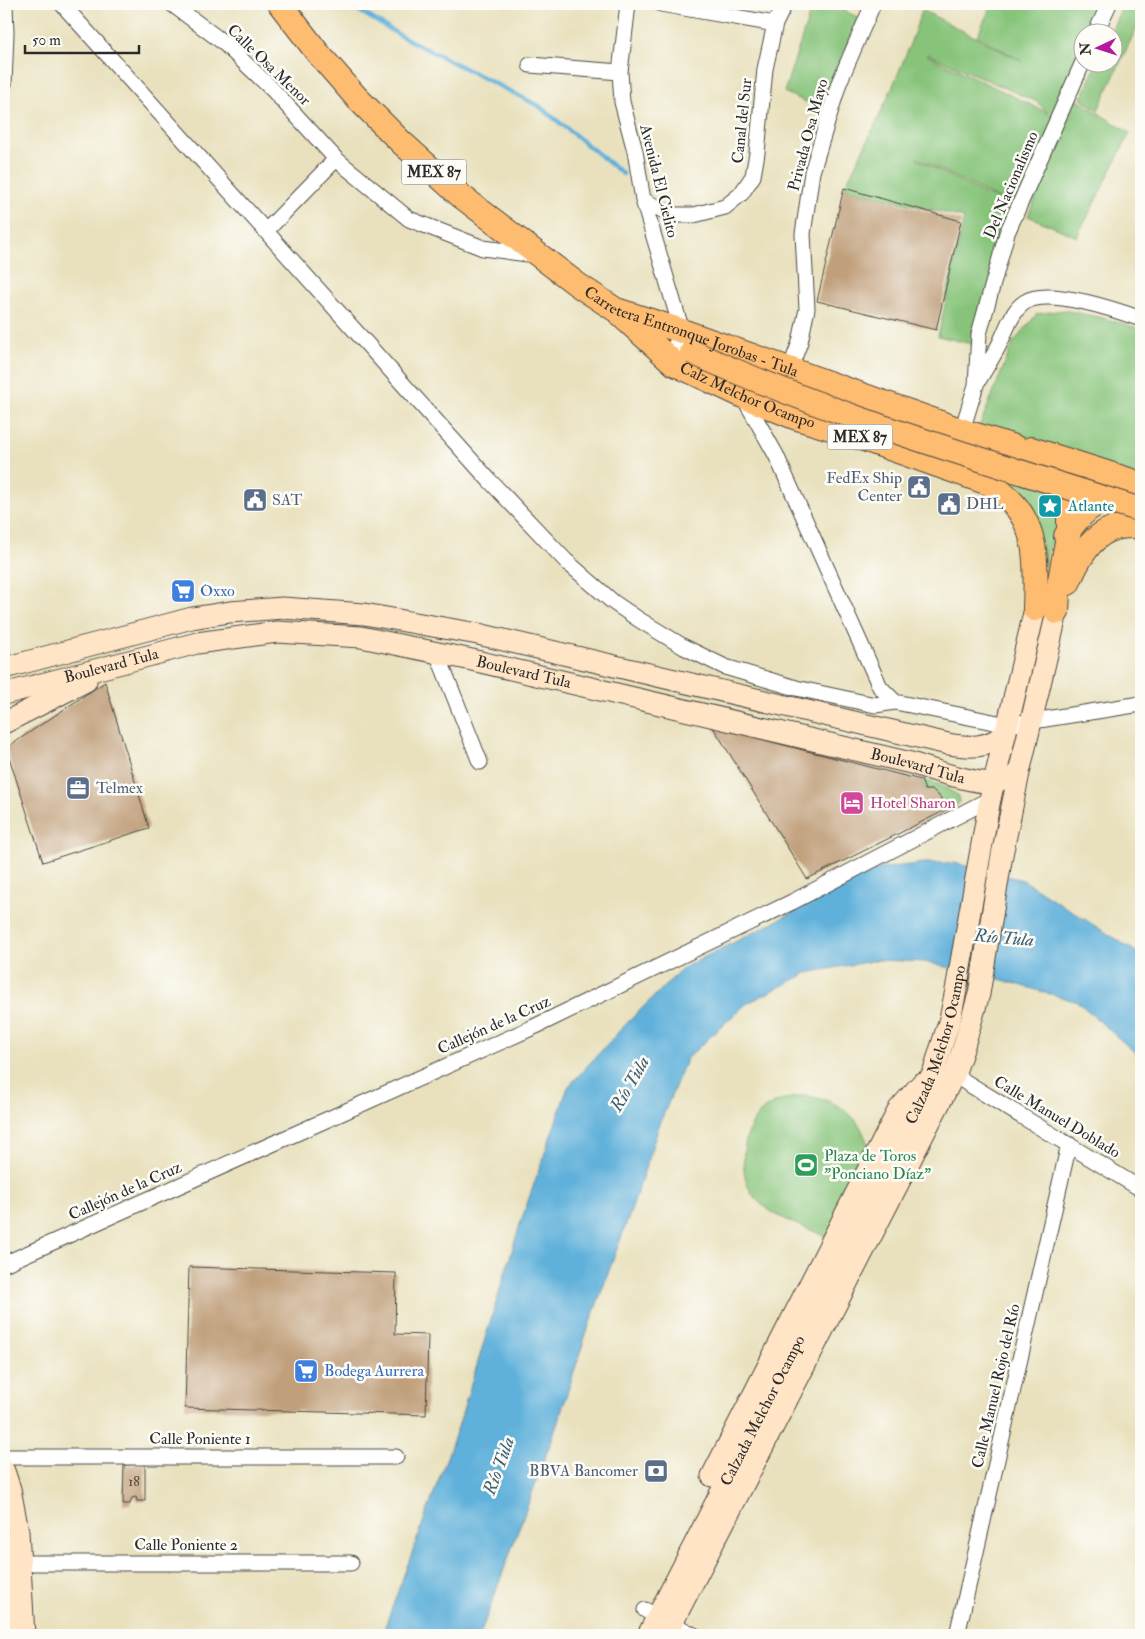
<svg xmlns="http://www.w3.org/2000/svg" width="1145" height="1639" font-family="'IM FELL Double Pica',serif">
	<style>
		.green { fill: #87c47a; stroke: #597852; fill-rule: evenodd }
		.water { fill: #5fb0da; stroke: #456e82 }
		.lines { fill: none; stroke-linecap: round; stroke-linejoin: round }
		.stream { stroke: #5fb0da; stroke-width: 4.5 }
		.building { fill: #c09f7a }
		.street-casing { stroke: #484641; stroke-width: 17 }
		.secondary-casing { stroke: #484641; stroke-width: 23 }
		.primary-casing { stroke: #484641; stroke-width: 26 }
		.street { stroke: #fff; stroke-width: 15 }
		.secondary { stroke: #ffe4c6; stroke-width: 21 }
		.primary { stroke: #febc70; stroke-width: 24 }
		.primary-bridge-casing { stroke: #484641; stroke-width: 26; stroke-linecap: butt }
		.primary-bridge { stroke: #febc70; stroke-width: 24 }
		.labels { text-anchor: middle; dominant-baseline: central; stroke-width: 5; stroke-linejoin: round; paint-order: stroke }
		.number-label { font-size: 14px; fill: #50483f }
		.shield { fill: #fdfcf7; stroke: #6a6a68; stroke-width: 1 }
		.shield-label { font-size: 15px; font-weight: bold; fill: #2b2b2b }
		.street-label { font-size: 16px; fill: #2b2b2b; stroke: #fdfcf7 }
		.service-label { font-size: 16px; fill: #4e5e75; stroke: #fdfcf7; text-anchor: start }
		.culture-label { font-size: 16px; fill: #0d838f; stroke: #fdfcf7; text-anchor: start }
		.shop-label { font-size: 16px; fill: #366cbe; stroke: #fdfcf7; text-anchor: start }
		.hotel-label { font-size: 16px; fill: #b23c85; stroke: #fdfcf7; text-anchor: start }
		.leisure-label { font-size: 16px; fill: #27864d; stroke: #fdfcf7; text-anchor: start }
		.water-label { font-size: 18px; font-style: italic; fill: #406071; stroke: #fdfcf7 }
	</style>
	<rect width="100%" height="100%" fill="#fdfcf7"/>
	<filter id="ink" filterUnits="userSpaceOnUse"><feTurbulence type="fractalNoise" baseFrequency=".02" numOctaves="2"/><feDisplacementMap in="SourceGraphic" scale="10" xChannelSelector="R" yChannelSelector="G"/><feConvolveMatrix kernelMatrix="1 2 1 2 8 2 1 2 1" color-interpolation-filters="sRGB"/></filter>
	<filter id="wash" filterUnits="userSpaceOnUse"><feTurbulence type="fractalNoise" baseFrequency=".0096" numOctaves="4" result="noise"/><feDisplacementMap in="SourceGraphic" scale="20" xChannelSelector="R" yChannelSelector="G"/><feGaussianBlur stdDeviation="1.12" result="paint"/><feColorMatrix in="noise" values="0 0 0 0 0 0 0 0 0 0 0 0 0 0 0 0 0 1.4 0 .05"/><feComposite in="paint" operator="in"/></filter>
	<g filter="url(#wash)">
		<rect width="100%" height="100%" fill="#e9e1be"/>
		<path class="green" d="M813,4h18l28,14 -40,90 -35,-16z
			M992,4h121l-18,28h-13v29l-76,171 -26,114 -42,-10 26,-118 -120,-30c29,-58 58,-116 78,-178l100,51 -45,-25zM928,54l109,48 11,11 -121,-58zM917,159l1,-1 81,41 -14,-5z
			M1123,4h5l13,8v6l-43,92 -17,-11 16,-36 15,-1v-30h-1z
			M1076,99l54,34 -53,104 -49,-21z
			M1064,310l39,8 38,11v149l-162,-50 34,-85 24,-29z
			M964,456l88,28 11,38 -15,27 -4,18 -2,-13z
			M921,780c19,3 23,7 38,16l1,6 -5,5 -7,2 -8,-12 -7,-7h-8z
			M800,1096c22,0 46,9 59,29 4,6 7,14 10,22l-39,91c-23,-10 -57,-20 -74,-39 -19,-21 -15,-64 3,-85 11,-12 26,-15 41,-18z"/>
		<path class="water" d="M924,863h30l69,17 118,75v103l-63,-56 -79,-23 -74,-17 -48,-2 -70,13 -61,31 -59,54 -27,65 -28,85 -45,123 -29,91 -78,213h-98l76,-208 63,-206 47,-134 55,-60 60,-59 101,-51 87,-47z"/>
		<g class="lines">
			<path class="stream" d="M348,4l53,32 138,70 84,68"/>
		</g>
		<g id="blocks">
			<path class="building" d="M844,188l117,33 -25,109 -119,-29z
				M105,682l44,146 -106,34 -37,-114z
				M713,727l208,53 4,10h8l7,7 8,12 -141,70z
				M189,1267l207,6 -1,61 33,1 -2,80 -241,-7z
				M145,1464v37h-8l-1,-4 -4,1 -2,6h-7l1,-39z"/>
		</g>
	</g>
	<g filter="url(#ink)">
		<use href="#blocks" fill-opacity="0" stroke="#484641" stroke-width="1"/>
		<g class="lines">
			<defs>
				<path id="street" d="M62,4l427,476 77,81 47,41 25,17 46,28 41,20 71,21 79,17 20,-3 113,23 133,-21
					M172,4l52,39 48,46 64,70 73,60 74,29 52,7
					M628,4l-8,68 2,30 13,49 8,49 39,131 -6,13 -1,20
					M661,4l114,20
					M1096,32l13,-28
					M530,65l90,7
					M4,84l2,-51 -1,-29
					M643,200l29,15h22l31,-8 16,-13 12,-18 4,-23 8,-84 10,-45 10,-20
					M266,231l70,-72
					M790,369l10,-27 7,-33 -4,-75 9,-62 27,-89 34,-79
					M978,381c7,-12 15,-24 21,-36 7,-14 13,-35 26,-43 23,-15 91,8 116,17
					M743,396l33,59 104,232 15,15
					M960,437l16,-52 3,-51 28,-101 76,-171
					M437,653l43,109
					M954,1075l187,114
					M4,1264l532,-238 256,-124 198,-103
					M4,1457h392
					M20,1563h331
					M645,1610l49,25
					M957,1635l112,-491"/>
				<g id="secondary">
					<path d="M4,668l188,-50 38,-6 53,-4 81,6 114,20 470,110c24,4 37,4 57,-9"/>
					<path id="s1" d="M4,694l193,-51 80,-11 84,5 111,23 439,103c18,6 67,22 84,19 4,0 7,-3 10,-5"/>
					<path d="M4,723l82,-42"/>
					<path d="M4,1471l6,18 8,42 6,104"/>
					<path d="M712,1476l187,-367 23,-26"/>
					<path d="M4,1547l3,88"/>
					<path id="s2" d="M648,1635l266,-520 20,-45 16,-51 6,-29 34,-191 45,-190"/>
					<path d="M666,1635l288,-560 9,-26 16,-55 23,-139 17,-82 38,-161"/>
				</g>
				<g id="primary">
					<path id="s3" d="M280,4l37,48 40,46 44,44 60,54 117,89 38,25 66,21 281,100 51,16 18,9 12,9 20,22 3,10 2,15v19l-11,60 -1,21"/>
					<path id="s4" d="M621,315l54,49 68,32 51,21 53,16 144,51c6,4 12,9 18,15 31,30 27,70 26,110"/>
					<path d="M1031,449l110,35"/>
					<path d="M1066,536c14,-28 44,-44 75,-45"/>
					<path d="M1068,583c14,-33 32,-63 73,-56"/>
				</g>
			</defs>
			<use href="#street" class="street-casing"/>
			<use href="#secondary" class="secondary-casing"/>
			<use href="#primary" class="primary-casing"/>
			<use href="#street" class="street"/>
			<use href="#secondary" class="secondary"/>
			<use href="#primary" class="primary"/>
			<defs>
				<path id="primary-bridge" d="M692,352c145,66 298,110 449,158"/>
			</defs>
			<use href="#primary-bridge" class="primary-bridge-casing"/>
			<use href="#primary-bridge" class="primary-bridge"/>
		</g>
	</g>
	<defs>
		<symbol id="civic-square" viewBox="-11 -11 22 22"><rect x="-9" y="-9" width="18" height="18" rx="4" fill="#5c6f8a" stroke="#fdfcf7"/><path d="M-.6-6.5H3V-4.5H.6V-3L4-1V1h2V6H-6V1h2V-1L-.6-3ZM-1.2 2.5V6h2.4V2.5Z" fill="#fff"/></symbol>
		<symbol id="sight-square" viewBox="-11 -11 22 22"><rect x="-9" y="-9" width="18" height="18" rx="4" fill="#0f9aa8" stroke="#fdfcf7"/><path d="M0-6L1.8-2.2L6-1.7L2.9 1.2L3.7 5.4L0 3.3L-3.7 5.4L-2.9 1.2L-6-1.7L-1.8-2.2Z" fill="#fff"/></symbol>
		<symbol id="supermarket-square" viewBox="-11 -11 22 22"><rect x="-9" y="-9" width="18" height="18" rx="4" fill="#3f7fe0" stroke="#fdfcf7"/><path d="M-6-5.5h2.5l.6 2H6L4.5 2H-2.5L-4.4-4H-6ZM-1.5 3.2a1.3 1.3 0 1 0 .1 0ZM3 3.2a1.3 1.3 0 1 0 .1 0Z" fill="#fff"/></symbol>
		<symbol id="office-square" viewBox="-11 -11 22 22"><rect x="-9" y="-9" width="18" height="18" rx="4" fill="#5c6f8a" stroke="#fdfcf7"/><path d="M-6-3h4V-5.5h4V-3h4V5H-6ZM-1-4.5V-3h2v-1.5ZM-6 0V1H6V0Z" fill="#fff"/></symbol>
		<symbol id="hotel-square" viewBox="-11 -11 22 22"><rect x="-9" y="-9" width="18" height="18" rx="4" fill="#d1479c" stroke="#fdfcf7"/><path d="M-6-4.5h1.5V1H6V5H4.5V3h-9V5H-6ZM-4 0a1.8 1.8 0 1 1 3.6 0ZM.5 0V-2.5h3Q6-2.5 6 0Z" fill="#fff"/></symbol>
		<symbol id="stadium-square" viewBox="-11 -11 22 22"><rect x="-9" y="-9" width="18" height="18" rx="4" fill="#2e9e5b" stroke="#fdfcf7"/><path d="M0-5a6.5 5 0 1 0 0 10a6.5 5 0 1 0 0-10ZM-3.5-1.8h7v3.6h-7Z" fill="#fff"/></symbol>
		<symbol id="bank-square" viewBox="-11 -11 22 22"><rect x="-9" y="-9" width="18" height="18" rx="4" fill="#5c6f8a" stroke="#fdfcf7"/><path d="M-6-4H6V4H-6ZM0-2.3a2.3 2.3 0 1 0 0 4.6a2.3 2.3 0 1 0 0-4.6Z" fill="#fff"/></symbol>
	</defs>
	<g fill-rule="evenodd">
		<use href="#civic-square" x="905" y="473" width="28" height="28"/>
		<use href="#civic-square" x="241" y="486" width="28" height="28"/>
		<use href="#civic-square" x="935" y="490" width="28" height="28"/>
		<use href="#sight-square" x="1036" y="492" width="28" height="28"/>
		<use href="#supermarket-square" x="169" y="577" width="28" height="28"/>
		<use href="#office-square" x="64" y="774" width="28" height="28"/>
		<use href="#hotel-square" x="838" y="789" width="28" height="28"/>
		<use href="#stadium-square" x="792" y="1151" width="28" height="28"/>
		<use href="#supermarket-square" x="292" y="1357" width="28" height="28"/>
		<use href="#bank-square" x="642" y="1457" width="28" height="28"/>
	</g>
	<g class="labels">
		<g class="number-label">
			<text x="134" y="1481">18</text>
		</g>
		<g class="shield">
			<rect x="401.5" y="159.5" width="65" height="25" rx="4"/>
			<rect x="827.5" y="424.5" width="65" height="25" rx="4"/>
		</g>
		<g class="shield-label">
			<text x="434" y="172">MEX 87</text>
			<text x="860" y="437">MEX 87</text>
		</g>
		<g class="street-label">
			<text transform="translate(269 65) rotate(44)">Calle Osa Menor</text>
			<text transform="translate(742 121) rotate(-84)">Canal del Sur</text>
			<text transform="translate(808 135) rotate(-75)">Privada Osa Mayo</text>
			<text transform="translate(659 181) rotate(76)">Avenida El Cielito</text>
			<text transform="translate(1011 185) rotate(-67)">Del Nacionalismo</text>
			<text stroke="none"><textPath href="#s3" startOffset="535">Carretera Entronque Jorobas - Tula</textPath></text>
			<text stroke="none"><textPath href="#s4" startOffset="152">Calz Melchor Ocampo</textPath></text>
			<text stroke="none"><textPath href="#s1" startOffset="111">Boulevard Tula</textPath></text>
			<text stroke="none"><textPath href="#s1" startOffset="531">Boulevard Tula</textPath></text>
			<text stroke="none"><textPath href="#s1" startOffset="936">Boulevard Tula</textPath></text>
			<text transform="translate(494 1025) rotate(-24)">Callejón de la Cruz</text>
			<text stroke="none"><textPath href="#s2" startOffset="658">Calzada Melchor Ocampo</textPath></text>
			<text transform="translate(1057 1117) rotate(31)">Calle Manuel Doblado</text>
			<text transform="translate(125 1191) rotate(-24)">Callejón de la Cruz</text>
			<text transform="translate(996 1386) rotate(-77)">Calle Manuel Rojo del Río</text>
			<text stroke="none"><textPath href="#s2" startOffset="252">Calzada Melchor Ocampo</textPath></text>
			<text x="200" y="1439">Calle Poniente 1</text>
			<text x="186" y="1545">Calle Poniente 2</text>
		</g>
		<g class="service-label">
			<text x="902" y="478" text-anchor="end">FedEx Ship<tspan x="902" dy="18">Center</tspan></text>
			<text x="272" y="500">SAT</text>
			<text x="966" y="504">DHL</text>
			<text x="96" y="788">Telmex</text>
			<text x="638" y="1471" text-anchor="end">BBVA Bancomer</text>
		</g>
		<g class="culture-label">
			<text x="1068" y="506">Atlante</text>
		</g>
		<g class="shop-label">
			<text x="200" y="591">Oxxo</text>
			<text x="324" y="1371">Bodega Aurrera</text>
		</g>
		<g class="hotel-label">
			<text x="870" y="803">Hotel Sharon</text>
		</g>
		<g class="leisure-label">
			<text x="824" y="1156">Plaza de Toros<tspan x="824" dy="18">"Ponciano Díaz"</tspan></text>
		</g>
		<g class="water-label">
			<text transform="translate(1004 938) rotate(5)">Río Tula</text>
			<text transform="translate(630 1084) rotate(-60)">Río Tula</text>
			<text transform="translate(499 1466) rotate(-70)">Río Tula</text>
		</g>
	</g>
	<rect width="1145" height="1639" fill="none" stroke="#fdfcf7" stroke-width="20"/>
	<g transform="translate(1098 48) rotate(266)"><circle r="24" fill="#fdfcf7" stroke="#a9a8a5"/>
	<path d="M0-4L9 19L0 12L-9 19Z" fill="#b5179e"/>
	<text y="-8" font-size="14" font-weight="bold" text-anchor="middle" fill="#2b2b2b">N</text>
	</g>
	<path d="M25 45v8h114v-8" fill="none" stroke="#2b2b2b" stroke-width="2.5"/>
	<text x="32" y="45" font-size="15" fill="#2b2b2b" stroke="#fdfcf7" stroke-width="4" paint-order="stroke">50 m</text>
</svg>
